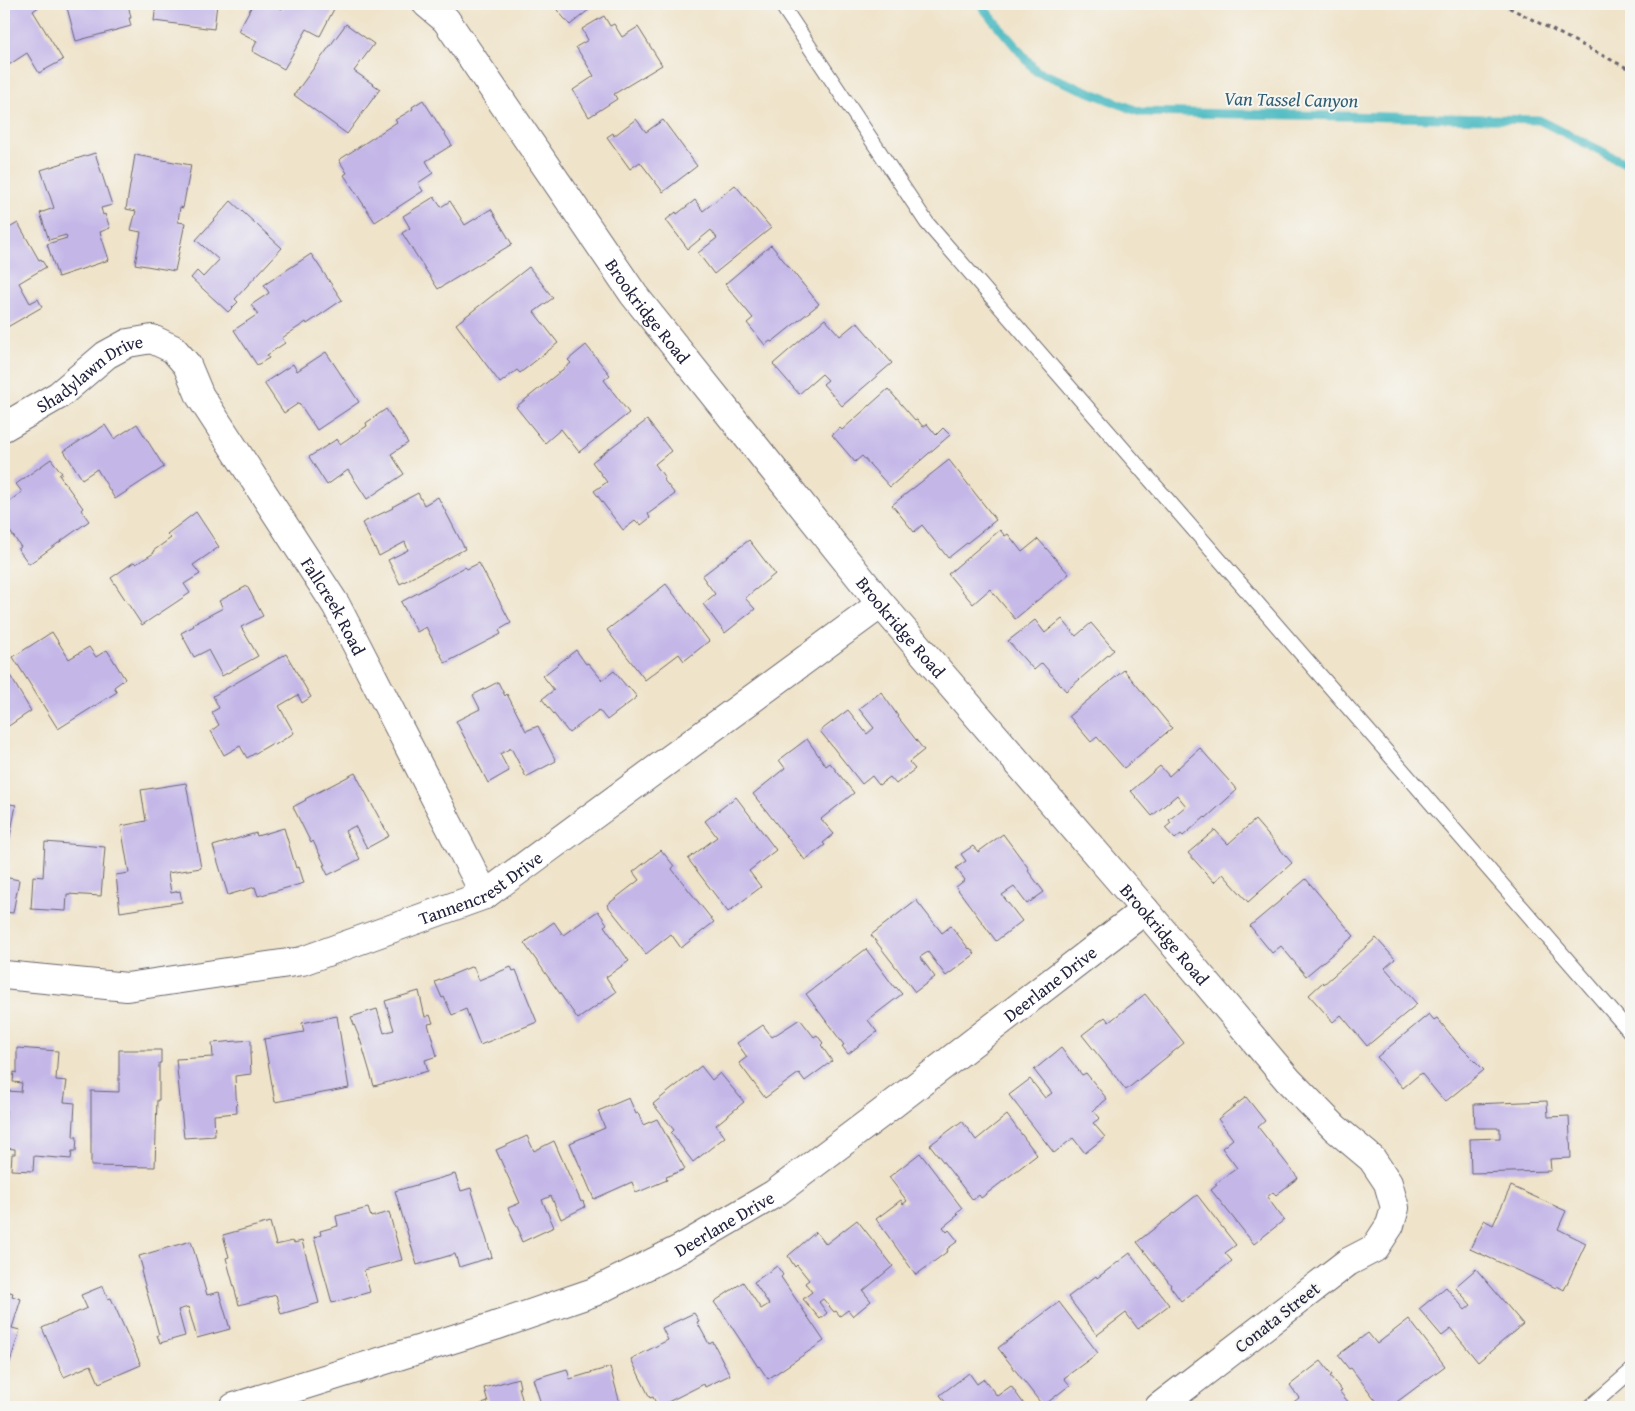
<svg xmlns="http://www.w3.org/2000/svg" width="1635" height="1411" font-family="'Gentium Book Plus',serif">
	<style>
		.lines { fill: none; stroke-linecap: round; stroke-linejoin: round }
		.stream { stroke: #4ab9c1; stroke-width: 9 }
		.building { fill: #c4b7e8 }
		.service-casing { stroke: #6a666d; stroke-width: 16 }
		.minor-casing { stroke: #6a666d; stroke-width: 30 }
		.path { stroke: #6a666d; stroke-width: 3; stroke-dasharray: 4 4; stroke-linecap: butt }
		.service { stroke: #fff; stroke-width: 14 }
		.minor { stroke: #fff; stroke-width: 28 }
		.labels { text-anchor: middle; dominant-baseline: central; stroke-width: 4; stroke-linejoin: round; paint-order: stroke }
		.street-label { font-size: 18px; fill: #22223b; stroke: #f6f6f2 }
		.water-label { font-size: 19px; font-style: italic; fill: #325e71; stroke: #f6f6f2 }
	</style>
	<rect width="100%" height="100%" fill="#f6f6f2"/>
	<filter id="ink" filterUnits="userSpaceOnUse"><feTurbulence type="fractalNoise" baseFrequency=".02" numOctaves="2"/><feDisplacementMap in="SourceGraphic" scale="10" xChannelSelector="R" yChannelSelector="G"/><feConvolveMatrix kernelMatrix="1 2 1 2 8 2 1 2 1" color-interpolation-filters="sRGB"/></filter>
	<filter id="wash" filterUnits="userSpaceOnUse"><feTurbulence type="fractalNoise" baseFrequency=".0096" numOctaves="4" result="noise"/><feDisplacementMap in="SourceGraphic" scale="20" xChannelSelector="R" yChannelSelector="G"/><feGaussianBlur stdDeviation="1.12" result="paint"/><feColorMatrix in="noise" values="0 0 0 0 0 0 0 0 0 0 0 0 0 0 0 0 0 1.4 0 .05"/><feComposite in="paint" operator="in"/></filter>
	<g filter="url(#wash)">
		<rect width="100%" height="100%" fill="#efe3c9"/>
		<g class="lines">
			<path class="stream" d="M980,4l56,67 104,41 399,8 92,46"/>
		</g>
		<g id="blocks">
			<path class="building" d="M4,4h35l1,2 -7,5 30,49 -24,13 -12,-20 -23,15v-45l6,-4 -6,-10z
				M66,4h62l3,14h-2l2,8 -55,15z
				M156,4h61l-3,25 -60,-8z
				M253,4h19l10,5 2,-5h41l9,5 -14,27 -13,-7 -23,40 -32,-18 5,-10 -19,-10z
				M552,4h44l-26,21z
				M604,16l6,10 4,-2 8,13 16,-10 24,38 -48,29 3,5 -28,18 -16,-27 21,-14 -18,-29 12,-7 -6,-11z
				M346,24l28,20 -20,27 26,18 -33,45 -53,-39z
				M423,100l29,45 -26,16 7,12 -15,10 5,8 -48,31 -31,-47 3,-2 -8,-13 58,-38 -2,-2 18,-11 -1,-2z
				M636,119l10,13 17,-12 34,46 -34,26 -23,-30 -10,7 -23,-32 6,-4 1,3z
				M95,153l17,52 -11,3 2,7 2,-1 5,14 -10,4 9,28 -51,17 -11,-33 20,-6 -1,-3 -17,5 -9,-27 14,-5 -13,-38z
				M135,155l56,10 -8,43 -3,-1 -2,15 7,1 -10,48 -40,-7 6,-32 -10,-2 5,-19 -10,-2z
				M735,185l36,43 -57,46 -16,-21 19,-15 -6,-8 -23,19 -22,-29 10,-8 1,2 18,-14 8,11z
				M434,197l7,10 9,-6 15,24 26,-16 21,35 -74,45 -36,-56 8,-5 -7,-12z
				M231,201l51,47 -47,51 3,3 -10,10 -37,-34 6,-7 6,6 16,-17 -23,-20z
				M18,223l21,37 2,-1 5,8 -27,16 11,20 8,-4 4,8 -38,22v-98z
				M771,245l48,59 -47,38 -2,-1 -5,4 -18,-22 6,-5 -28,-34z
				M311,254l31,46 -35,24 -1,-2 -24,16 3,5 -18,12 2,3 -12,7 -23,-35 24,-16 -7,-9 18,-12 -5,-8z
				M529,267l24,31 -19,14 24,31 -38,30 -3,-3 -17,13 -44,-59z
				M825,319l15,17 17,-14 35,41 -50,43 -19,-22 5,-4 -6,-6 -23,20 -26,-30z
				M586,345l24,30 -6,5 25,33 -50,39 -18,-23 -16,14 -29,-36 55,-44 -3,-3z
				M326,352l33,50 -42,28 -18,-27 -15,10 -20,-30 29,-19 4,7z
				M888,389l27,31 2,-1 6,8 4,-3 9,11 7,-7 7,7 -60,52 -28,-31 -7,6 -23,-27 8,-7 2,2z
				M386,409l22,34 -17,11 13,20 -37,25 -19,-29 -21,15 -18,-28 28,-18 3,5 27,-18 -1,-3z
				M647,420l24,31 -16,13 10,14 -2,1 12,15 -27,20 2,4 -9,7 -2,-3 -2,1 -2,-2 -12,9 -29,-39 13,-9 -15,-20z
				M137,424l27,43 -49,32 -18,-30 -15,10 -18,-28 41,-26 9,14z
				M51,459l11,14 -3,2 24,33 -2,2 8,11 -60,43 -11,-15 3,-2 -17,-24v-18l18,-13 -6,-8z
				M949,460l47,60 -48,38 -26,-33 -8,7 -22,-27z
				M418,493l6,12 14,-8 27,52 -65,35 -12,-24 20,-10 -3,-8 -26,14 -17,-33 31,-15 -1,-1z
				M196,512l23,35 -26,18 7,9 -16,10 6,9 -48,32 -31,-47 23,-16 2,2 18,-11 -1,-2 18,-13 -4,-4z
				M1000,530l5,6 3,-2 14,18 16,-13 31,35 -54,45 -25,-30 -17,15 -25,-30z
				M749,540l26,34 -30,24 10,11 -30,24 -22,-29 12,-10 -13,-18z
				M479,563l32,60 -12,7 2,4 -56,29 -19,-36 -9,5 -16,-30 64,-35 2,2z
				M666,584l43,57 -25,20 -5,-7 -34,26 -38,-50z
				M247,586l16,30 -22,11 17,29 -36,20 -14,-26 -14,7 -13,-24 13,-7 -1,-2 30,-16 -4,-7z
				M1062,619l14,17 15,-13 23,27 -48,41 -24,-28 -8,7 -26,-29 27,-21 10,13z
				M52,632l17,27 20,-12 7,10 11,-7 18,29 -11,8 3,5 -59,37 -45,-72z
				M576,650l10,14 2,-1 14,17 12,-9 13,16 1,-1 9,11 -30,23 -8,-10 -30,23 -27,-34 12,-9 -11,-14z
				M286,654l25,43 -9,6 -4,-8 -19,11 15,27 -19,12 -2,-2 -26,15 -7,-12 -16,9 -13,-24 8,-6 -7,-13 7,-4 -6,-12z
				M4,669l3,4 1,-1 23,39 -27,18z
				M1124,670l48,58 -48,40 -27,-31 -6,5 -22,-26z
				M498,682l7,14 2,-2 19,37 12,-5 18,35 -30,16 -15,-29 -11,6 9,17 -21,12 -32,-62 24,-12 -7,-14z
				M881,692l17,24h-1l27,34 -15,12 6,7 -19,15 -6,-7 -11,8 -7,-9 -10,8 -42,-53 28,-21 19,24 7,-6 -15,-19z
				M807,739l19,27 4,-3 24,30 -33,26 13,15 -11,9 2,2 -20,15 -52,-66 32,-26 -6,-8z
				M1200,748l37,42 -31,28 -1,-1 -22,19 -2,-2 -6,5 -10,-11 6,-5 -2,-3 17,-14 -9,-11 -25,21 -21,-25 29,-25 9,10z
				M355,773l34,63 -22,12 -12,-22 -10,5 15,28 -32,16 -5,-10h2l-12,-24 -2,2 -18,-36 13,-7 -1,-1z
				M186,783l15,85 -33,5 3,20 9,-2 2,11 -62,10 -4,-37 13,-2 -8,-47 25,-5 -5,-31z
				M736,797l40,53 -27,21 12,16 -33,25 -40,-53 29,-22 -12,-16z
				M4,803l12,2 -8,42 -4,-1z
				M1255,820l37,43 -44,39 -25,-28 -9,8 -26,-29 27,-23 13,14z
				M284,828l12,40 3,-1 5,16 -46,13 -3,-9 -27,8 -15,-49 43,-13 1,3z
				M1003,834l26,35 -1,2 16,21 -17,12 -13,-17 -12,8 20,26 -26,20 -40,-54 9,-7 -9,-12 10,-7 -5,-7 12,-8 5,6z
				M45,842l60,5 -4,49 -34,-2 -1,17 -35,-2 2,-33 10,1z
				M661,850l13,16 -2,3 42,53 -33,26 -10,-14 -25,20 -39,-49 32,-25 -6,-8z
				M4,877l15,3 -6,33 -9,-1z
				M1306,879l48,57 -48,40 -25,-30 -9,7 -22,-27z
				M916,900l26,33 9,-7 18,23 1,-1 5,6 -29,22 -18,-24 -8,5 15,20 -20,15 -44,-57z
				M598,911l9,13 -3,2 25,35 -23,16 10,15 -38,27 -54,-76 30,-21 9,13z
				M1376,938l19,21 -10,9 32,36 -50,42 -26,-31 -8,7 -24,-27 14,-13 1,2z
				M866,949l29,39 1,-1 6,7 -34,26 9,12 -29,22 -6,-8 2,-1 -38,-51z
				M473,966l6,14 32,-13 2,4 3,-1 21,52 -57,23 -14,-36 -14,6 -8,-18 -2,1 -7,-16z
				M419,991l6,26 5,-2 3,8 -5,1 9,32 -12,4 3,11 -54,15 -13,-44 -10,-25 26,-8 7,24 10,-3 -9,-29z
				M1145,994l39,49 -58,47 -44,-55 23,-18 4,5z
				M1429,1014l5,6 3,-2 22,27 25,25 -39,32 -24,-29 -18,15 -26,-31z
				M337,1016l12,72 -74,14 -11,-63 40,-7 -2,-9z
				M800,1019l14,18 3,-2 6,8 -2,2 11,16 -27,20 -6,-8 -34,25 -26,-35 8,-6 -10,-14 26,-18 9,12z
				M251,1040v14h-1l1,20 -16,2 2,37 -23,2 1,21 -31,2 -8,-79 37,-2 -1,-14z
				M17,1048l41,3 -2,29 11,1 -3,21 11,1 -2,34h4l-1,14h-4l-1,8 -37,-3 -1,15 -22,-1 1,-16h3v-5l-11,-1 3,-57 14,1 1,-9 -9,-1 1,-10 3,1z
				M1061,1048l21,27 4,-2 21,26 -14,11 7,8 -7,5 12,14 -20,16 -12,-15 -19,15 -45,-58 21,-16 15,19 7,-5 -18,-23z
				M119,1050h42v13h-2v37h-2l-2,67 -64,-1v-75l28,1z
				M701,1066l11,14 8,-7 24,29 -28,23 9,12 -32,25 -22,-29 3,-3 -21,-26z
				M1246,1097l19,24 -7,6 40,51 -22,17 -3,-3 -6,5 17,23 -30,24 -43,-54 6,-5 -2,-1 22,-16 -15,-20 11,-9 -15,-20z
				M629,1098l7,16 2,-1 5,12 14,-6 28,50 -19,8 1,3 -31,13 -4,-11 -38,17 -24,-56 35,-15 -7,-17z
				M1547,1101l1,16 21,-1 2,42 -21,1 1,12 -80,2 -1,-34 30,-1v-10h-25l-1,-24z
				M1007,1115l30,40 -56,43 -2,-3 -6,5 -43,-55 32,-24 14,19z
				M527,1136l7,15 20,-10 27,61 2,-1 2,6 -24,12 -10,-23 -9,4 12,27 -32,15 -3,-7h2l-13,-27 12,-5 -24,-53z
				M920,1153l42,55 -6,5 2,2 -15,12 4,5 2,-2 9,11 -11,8 1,2 -32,24 -40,-56 25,-19 2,4 4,-3 -18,-24z
				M455,1174l6,17 10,-3 21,69 -33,10 -4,-13 -38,11 -22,-74z
				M1511,1186l55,25 -8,18 28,14 -22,47 -7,-4 -1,2 -86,-39 14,-29 9,5z
				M1197,1195l39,50 -11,8 7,8 -51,40 -11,-15 1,-1 -34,-43z
				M368,1208l3,9 18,-5 13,48 -38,10 6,22 -38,11 -18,-66 7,-2 -1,-4 18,-5 -2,-10z
				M857,1220l36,46 -30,25 8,10 -18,15 -5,-6 -8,6 -4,-5 -2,1 -11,-13 -4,3 8,11 -7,6 -17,-20 9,-7 -7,-9 4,-3 -12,-15 -2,2 -7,-11 28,-24 10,12z
				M270,1222l6,23 17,-4 1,2 8,-2 17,62 -38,11 -5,-19 -37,10 -13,-47 3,-1 -6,-22z
				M191,1241l16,54 12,-3 11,37 -33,9 -9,-31 -10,3 7,26 -25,7 -3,-8h2l-18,-64 2,-1 -4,-14z
				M1130,1253l39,52 -31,24 -12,-16 -29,22 -29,-38 28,-21 1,2z
				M777,1266l6,9 -2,2 43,64 -56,38 -9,-13 -1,1 -38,-58h-1l-5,-7 29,-20 18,27 8,-5 -15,-22z
				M1476,1269l47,55 -45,38 -27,-33 -9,7 -23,-27 27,-22 19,23 6,-5 -16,-18z
				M103,1286l5,13 3,-1 30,67 -42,18 -8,-18 -27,12 -22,-49 45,-20 -6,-13z
				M4,1290l9,3 -1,3 9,3 -9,29 8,2 -16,51z
				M1059,1302l39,51 -34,25 6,7 -27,21 -45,-58z
				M694,1313l5,8 -2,1 12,22 4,-2 17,33 -25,12 -1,-3 -46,23 -5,-10 -3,1 -19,-39 37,-19 -6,-12z
				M1409,1319l36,47 -55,41h-9l-30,-39 -2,1 -11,-14 30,-22 9,11z
				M1321,1361l11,14 -2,1 12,15 -2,1 9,11 -1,4h-61l12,-9 -9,-13z
				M610,1367l11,40h-79l-9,-28 34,-10 3,10z
				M969,1373l8,11 7,-5 13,17 14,-10 15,21h-77l-9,-12z
				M518,1378l2,9h-1l5,20h-52l16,-5 -4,-14z"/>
		</g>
	</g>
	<g filter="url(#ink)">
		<use href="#blocks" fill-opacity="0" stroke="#6a666d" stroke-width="1"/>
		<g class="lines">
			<defs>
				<path id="service" d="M781,4l146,219 704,810
					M1590,1407l41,-36"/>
				<g id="minor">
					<path id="s1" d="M427,4l19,16 188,275 247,309 264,306 143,170 47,48 37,31 16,24 7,25 -5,17 -15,23 -27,14 -189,145"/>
					<path id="s2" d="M4,427l55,-32 47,-40 22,-12 24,-4 21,10 14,16 13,31 136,209 149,290"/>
					<path id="s3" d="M4,975l123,12 175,-26 183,-66 396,-291"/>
					<path id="s4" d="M234,1407l261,-81 99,-34 86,-43 94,-55 105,-79 266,-205"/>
				</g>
			</defs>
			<use href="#service" class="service-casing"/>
			<use href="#minor" class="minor-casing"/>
			<path class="path" d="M1502,4l129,66"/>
			<use href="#service" class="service"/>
			<use href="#minor" class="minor"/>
		</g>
	</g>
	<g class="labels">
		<g class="street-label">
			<text stroke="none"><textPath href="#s1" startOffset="379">Brookridge Road</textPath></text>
			<text stroke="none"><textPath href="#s2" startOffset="102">Shadylawn Drive</textPath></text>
			<text stroke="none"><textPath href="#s2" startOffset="502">Fallcreek Road</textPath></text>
			<text stroke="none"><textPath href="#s1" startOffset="784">Brookridge Road</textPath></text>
			<text stroke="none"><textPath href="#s3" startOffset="494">Tannencrest Drive</textPath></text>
			<text stroke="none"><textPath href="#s1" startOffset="1189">Brookridge Road</textPath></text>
			<text stroke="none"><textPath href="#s4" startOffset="930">Deerlane Drive</textPath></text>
			<text stroke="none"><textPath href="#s4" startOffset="525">Deerlane Drive</textPath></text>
			<text transform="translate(1277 1317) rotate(-38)">Conata Street</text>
		</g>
		<g class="water-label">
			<text transform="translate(1291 99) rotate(1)">Van Tassel Canyon</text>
		</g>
	</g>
	<rect width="1635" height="1411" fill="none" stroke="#f6f6f2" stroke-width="20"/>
</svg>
